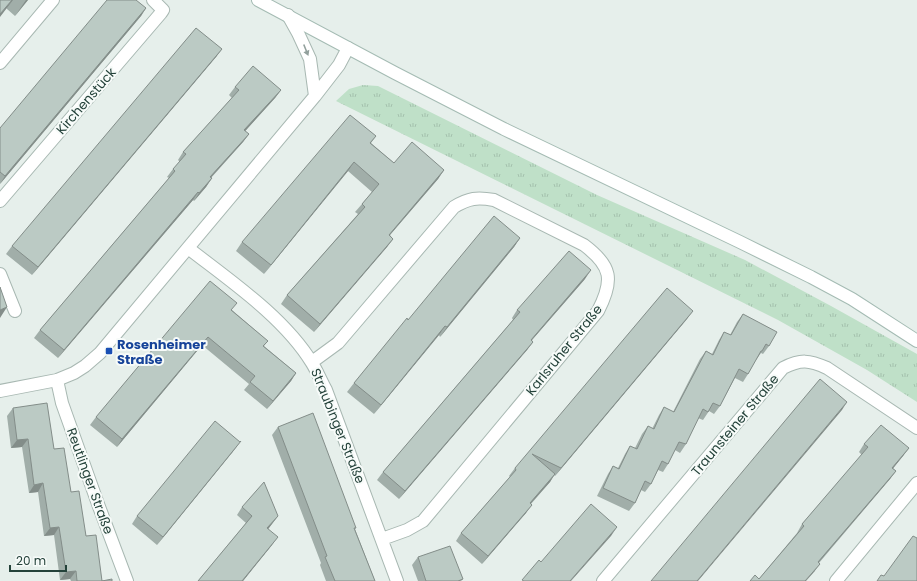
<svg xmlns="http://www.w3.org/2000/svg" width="917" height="581" font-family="Poppins,sans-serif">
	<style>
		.grass { fill: url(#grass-tufts) }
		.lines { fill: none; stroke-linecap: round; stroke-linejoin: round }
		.street-casing { stroke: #a8b8b2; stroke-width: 14 }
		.secondary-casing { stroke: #a4bbb3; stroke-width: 14 }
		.street { stroke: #fff; stroke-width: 12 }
		.secondary { stroke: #fff; stroke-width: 12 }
		.wall { fill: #a1aea9 }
		.shaded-wall { fill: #838d89 }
		.building { fill: #bbcac4; stroke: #838d89 }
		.oneway { fill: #92a09c }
		.transit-dot { fill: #1a4fb4; stroke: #f7fbf9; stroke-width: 1.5 }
		.labels { text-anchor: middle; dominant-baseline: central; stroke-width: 4; stroke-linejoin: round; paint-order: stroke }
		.street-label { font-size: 13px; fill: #24423a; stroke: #f7fbf9 }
		.transit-label { font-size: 13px; font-weight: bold; fill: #164399; stroke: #f7fbf9; text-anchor: start }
	</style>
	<defs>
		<pattern id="grass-tufts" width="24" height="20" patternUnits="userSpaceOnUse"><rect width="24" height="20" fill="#bfe0c8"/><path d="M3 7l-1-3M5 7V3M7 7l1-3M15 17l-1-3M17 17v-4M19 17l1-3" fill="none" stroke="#a4c1ad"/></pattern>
	</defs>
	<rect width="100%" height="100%" fill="#e6efeb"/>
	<path class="grass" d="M363,85l15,1 219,109 148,65 86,46 86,48v48l-50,-32 -89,-50 -442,-219 13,-12z"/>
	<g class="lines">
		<defs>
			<path id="street" d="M288,15l10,18 12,26 5,37
				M0,63l53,-63
				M0,201l161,-188 2,-3 -10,-10
				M188,248c41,32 96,69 124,115 5,8 9,18 14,27l71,191
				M0,274l15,37
				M312,362l26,-19 116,-136c15,-9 23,-10 40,-7l90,45c28,21 30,35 14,66l-175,210 -16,9 -25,9
				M57,380l5,23 36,101 29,77
				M0,391l57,-11 17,-7 11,-7 15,-13 215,-257 24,-31 9,-17
				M603,581l180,-213c18,-9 26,-8 44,0l90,60
				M836,581l81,-98"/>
			<path id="secondary" d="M258,0l137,73 109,56 236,113 71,35 41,22 65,42"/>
		</defs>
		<use href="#street" class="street-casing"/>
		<use href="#secondary" class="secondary-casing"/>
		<use href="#street" class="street"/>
		<use href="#secondary" class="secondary"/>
	</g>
	<path class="wall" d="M0,0h28l-13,16 -8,-7z
		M146,8l-5,8 -141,168v-56z
		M222,49l-6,8 -184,218 -26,-21 6,-8z
		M235,87l46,3 -6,8 -30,33 4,3 -6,8 -32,36h1l-6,9 -12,14 -1,-1 -135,158 -24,-20 6,-8 129,-152 -2,-1 6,-8 7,-7 -2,-2 5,-8 49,-54 -3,-3z
		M376,136l-5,7 23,20 50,7 -6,9 -48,56 3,4 -6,8 -73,85 -33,-28 6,-9 71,-81 -3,-2 7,-8 10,-12 -24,-21 -84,103 -28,-23 6,-9z
		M520,238l-6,9 -74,90 -1,-2 -65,79 -27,-22 7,-9 54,-63z
		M585,279l-53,61 1,2 -6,8 -128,149 -22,-19 6,-8 130,-152 -1,-2 5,-8z
		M232,310l36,31 -4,5 32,27 -5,8 -24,28 -23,-19 5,-6 -47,-39 -85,102 -27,-22 6,-8z
		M743,314l26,32 -6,8 -2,-1 -5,7v-1l-8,15 -5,8 -8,-4 -15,28 -6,8 -5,-3 -6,9 -5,-2 -12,26 -6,9 -5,-3 -7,14 -5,8 -5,-2 -7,14 -6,8 -4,-2 -6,13 -6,8 -32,-15 11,-22 5,-8 5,2 7,-14 5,-8 5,2 7,-14 6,-8 4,3 7,-14 5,-8 9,5 27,-53 6,-8 6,3 7,-14 5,-8 6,3 7,-13z
		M687,319l-132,157 -1,-1 -4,7 -19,22 -5,9 -44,51 -26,-23 5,-8 49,-56 -1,-1 6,-8z
		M13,408l41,41 17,43 15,44 16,45h10h-41l-1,-2 -10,1 -6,-45 -10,1 -6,-44 -9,1 -7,-46 -11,1 -4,-32z
		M278,427l78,101 -1,1 20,52h-49l-6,-16 1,-2 -49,-128z
		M864,444l45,4 -6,8 -10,12 3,3 -6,8 -71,84 -5,9 -55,7 38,-46 5,-9 60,-69 -3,-3z
		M235,449l-78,96 -25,-21 5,-8z
		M242,507l36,9 -10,13 4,16 -29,36h-45l48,-58 -9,-8z
		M418,557l45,22 -2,2h-43l-6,-16z"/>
	<path class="shaded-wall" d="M12,0h1l-13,17v-3z
		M26,0h2l-13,16z
		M146,8l-5,8 -141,168 5,-8z
		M222,49l-6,8 -184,218 6,-8z
		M281,90l-6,8 -36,40 5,-8z
		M249,134l-6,8 -39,43 6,-8z
		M354,162l-6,9 -84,103 7,-9z
		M444,170l-6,9 -55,64 6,-8z
		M212,178l-6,9 -12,14 5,-8z
		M198,192l-5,8 -135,158 6,-8z
		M520,238l-6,9 -74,90 7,-10z
		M393,239l-6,8 -73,85 6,-8z
		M591,270l-6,9 -60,69 6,-8z
		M7,307l-7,11v-8z
		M693,311l-6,8 -132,157 6,-8z
		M445,326l-6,9 -65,79 7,-9z
		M208,337l-6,8 -85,102 5,-8z
		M533,342l-6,8 -128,149 6,-8z
		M296,373l-5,8 -24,28 6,-8z
		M847,402l-5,8 -144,171h-1z
		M28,439l-6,8 -11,1 6,-8z
		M241,441l-6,8 -78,96 6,-8z
		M909,448l-6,8 -16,20 5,-8z
		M896,471l-6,8 -78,91 6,-8z
		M555,474l-5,8 -26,29 6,-8z
		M43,483l-5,9 -9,1 5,-8z
		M532,505l-6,8 -44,51 6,-8z
		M278,516l-6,8 -10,13 5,-9z
		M59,527l-5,8 -10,1 6,-8z
		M617,527l-6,9 -40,45h-1z
		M278,537l-6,8 -29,36h-1z
		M820,564l-6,8 -8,9h-1z
		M76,571l-6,8 -10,1 6,-8z"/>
	<path class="building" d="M0,0h12l-12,14z
		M107,0h29l10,8 -141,168 -5,-4v-44z
		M196,28l26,21 -184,218 -26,-21z
		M253,66l28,24 -37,40 5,4 -39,43 2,1 -13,15 -1,-1 -134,158 -24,-20 135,-159 -2,-2 13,-15 -3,-2 56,-62 -4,-3z
		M350,115l26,21 -6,7 24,20 18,-21 32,28 -55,65 4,4 -73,85 -33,-29 78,-88 -3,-3 17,-20 -25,-22 -83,103 -29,-23z
		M494,216l26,22 -73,89 -2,-1 -64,79 -27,-22 53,-65 1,2z
		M569,251l22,19 -60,70 2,2 -128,149 -22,-19 137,-160 -3,-2z
		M210,281l27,22 -6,7 37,31 -5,5 33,27 -23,28 -23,-19 5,-6 -47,-39 -86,102 -26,-22z
		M0,287l7,20 -7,3z
		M667,288l26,23 -132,157 -29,-14 23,20 -25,29 2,2 -44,51 -27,-23 55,-63 -1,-2z
		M743,314l34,18 -8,14 -3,-2 -4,7h-1l-13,23 -9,-5 -19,37 -7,-3 -5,9 -5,-3 -17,35 -7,-2 -11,22 -6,-3 -11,23 -6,-3 -10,22 -32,-15 10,-22 6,3 11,-23 7,3 11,-23 6,3 10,-22 10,5 32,-61 7,4 11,-23 7,3z
		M820,379l27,23 -150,179h-46z
		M47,403l7,46 10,-1 7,44 8,-1 7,45 10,-1 6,46 10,-2v2h-35l-1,-10 -10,1 -7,-45 -9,1 -7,-45 -9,2 -6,-46 -11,1 -4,-32z
		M313,413l43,115h-2l21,53h-40l-10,-24 2,-1 -49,-129z
		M215,421l25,21 1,-1 -78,96 -26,-21z
		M881,425l28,23 -17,20 4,3 -78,91 2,2 -15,17h-55l5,-6 4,4 16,-19 29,-34 -2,-2 66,-77 -4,-3z
		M264,482l14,34 -11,12 11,9 -36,44h-44l54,-65 -10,-9z
		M591,504l26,23 -47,54h-46l-2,-1 17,-20 2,2z
		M913,536l4,2v43h-40l4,-6 3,1z
		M450,546l13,33 -5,2h-32l-8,-24z"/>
	<defs><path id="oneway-solid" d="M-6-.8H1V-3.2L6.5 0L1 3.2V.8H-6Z"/></defs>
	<use class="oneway" href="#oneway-solid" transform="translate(306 50) rotate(68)"/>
	<rect class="transit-dot" x="105" y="347" width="8" height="8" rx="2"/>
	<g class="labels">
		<g class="street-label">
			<text transform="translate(86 101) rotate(-49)">Kirchenstück</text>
			<text transform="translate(564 350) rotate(-51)">Karlsruher Straße</text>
			<text transform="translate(735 425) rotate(-50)">Traunsteiner Straße</text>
			<text transform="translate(338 426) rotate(68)">Straubinger Straße</text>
			<text transform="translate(90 481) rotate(70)">Reutlinger Straße</text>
		</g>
		<g class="transit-label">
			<text x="117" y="344">Rosenheimer<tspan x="117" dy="15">Straße</tspan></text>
		</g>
	</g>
	<path d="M10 565v6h56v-6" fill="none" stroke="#24423a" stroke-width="2"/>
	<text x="16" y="565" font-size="12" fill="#24423a" stroke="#f7fbf9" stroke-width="3" paint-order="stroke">20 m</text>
</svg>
